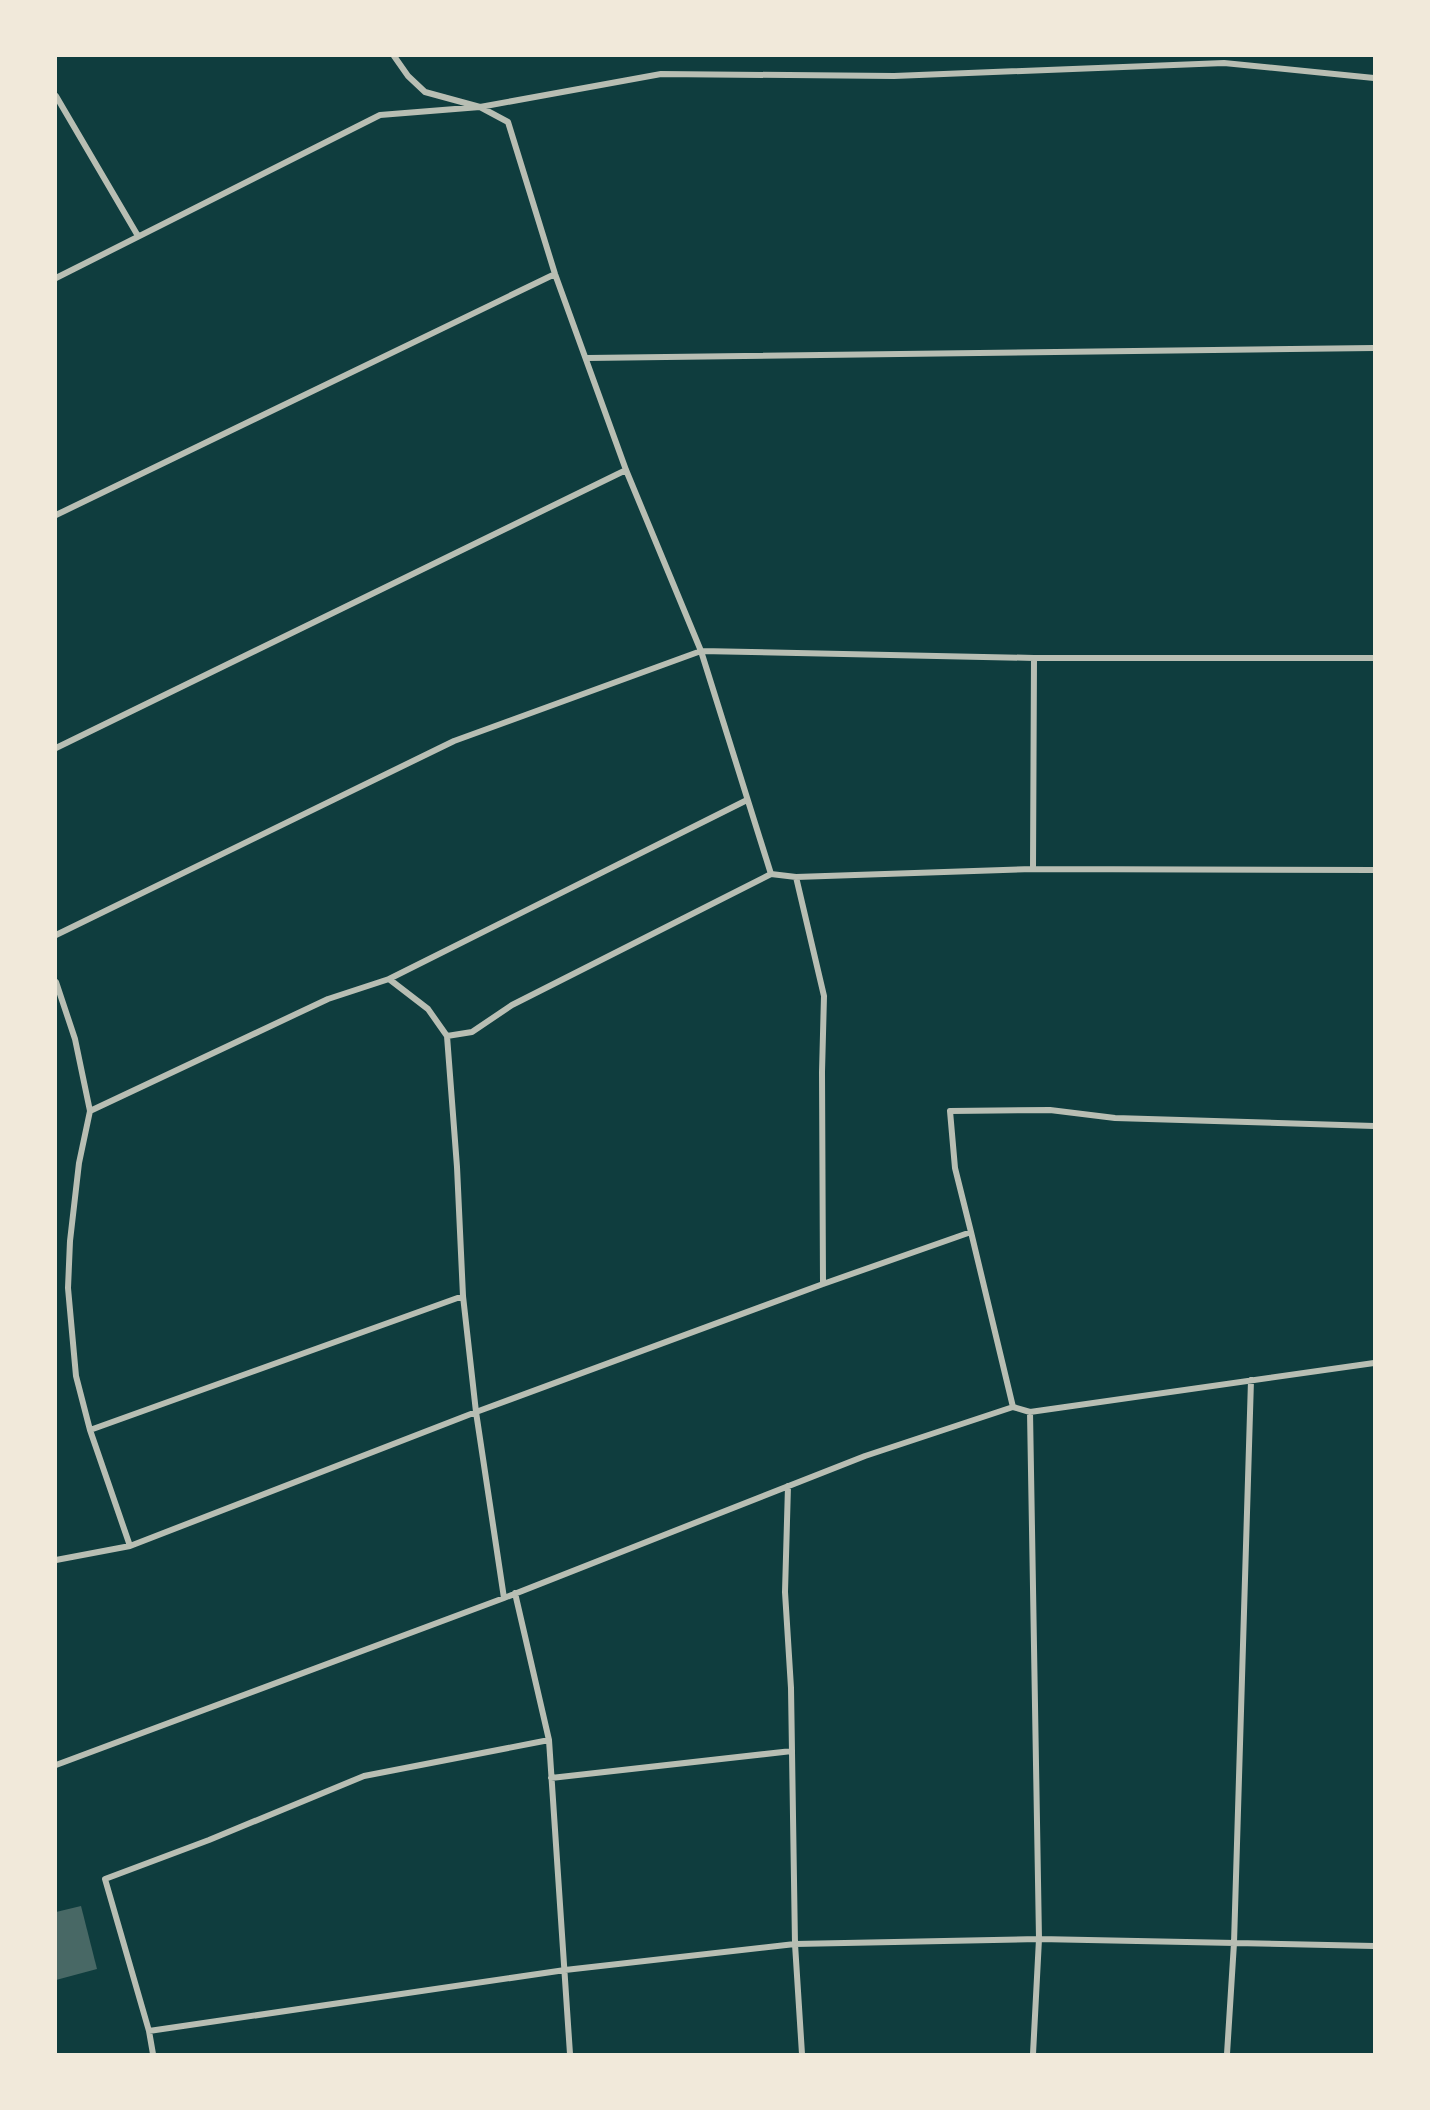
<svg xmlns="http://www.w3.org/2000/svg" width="1430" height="2110" font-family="'IBM Plex Sans',sans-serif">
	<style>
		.building { fill: #486865 }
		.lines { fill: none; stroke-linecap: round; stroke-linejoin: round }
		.minor { stroke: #b8beb3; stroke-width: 6 }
	</style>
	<rect width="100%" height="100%" fill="#0f3d3e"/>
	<path class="building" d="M81,1906l16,63 -41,11v-68z"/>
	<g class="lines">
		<path class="minor" d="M394,56l14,20 17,16 55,15 28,15 47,152 71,196 75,181 70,223
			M56,96l82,140
			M56,278l324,-163 100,-8 181,-33 233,2 330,-13 150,15
			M587,358l787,-10
			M56,515l499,-241
			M56,748l570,-278
			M1033,869l1,-211
			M796,877l28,119 -2,76 1,212
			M56,935l398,-194 247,-90 333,7h340
			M389,979l358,-179
			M56,982l19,57 15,72 -11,52 -9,78 -2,47 8,88 14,54 40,116
			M90,1111l238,-112 61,-20 39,30 19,27
			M971,1232l42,175
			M1030,1412l9,527 -6,115
			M90,1430l373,-134
			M788,1486l-3,106 6,96 4,256 7,110
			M56,1560l74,-14 346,-134 347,-128 148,-52 -16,-64 -5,-57 100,-1 65,8 259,8
			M515,1593l34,147 21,314
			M504,1598l-28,-186 -13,-116 -6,-129 -10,-131 25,-4 40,-27 259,-131 25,3 237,-8 341,1
			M56,1765l448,-167 361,-142 148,-49 17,5 344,-49
			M551,1778l241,-27
			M149,2031l416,-61 230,-26 244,-5 335,7
			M153,2054l-4,-23 -44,-152 104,-39 155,-64 185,-36
			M1227,2054l7,-111 17,-563"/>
	</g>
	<rect width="1430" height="2110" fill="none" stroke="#f1e9da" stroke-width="114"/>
</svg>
